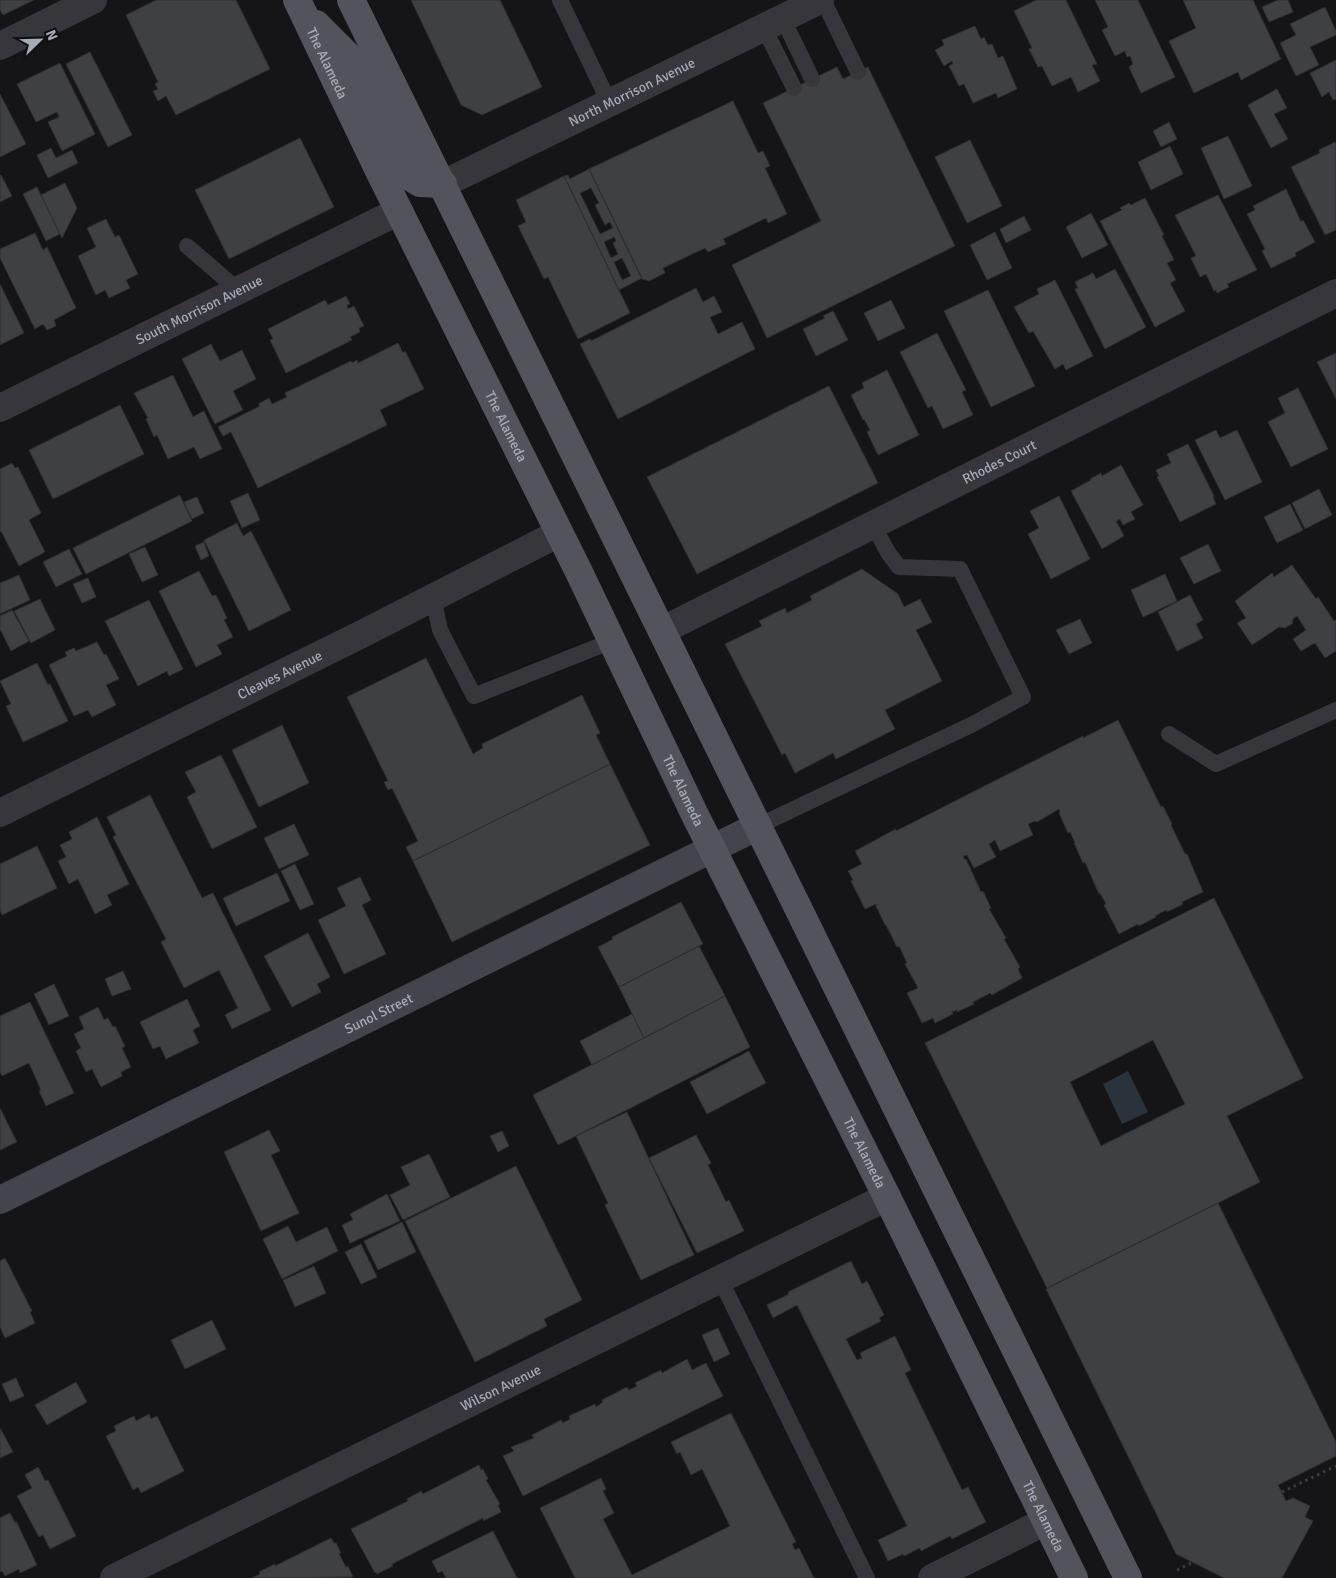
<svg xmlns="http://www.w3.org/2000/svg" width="1336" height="1578" font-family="Signika,sans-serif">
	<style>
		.water { fill: #2a333c }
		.building { fill: #3f4044; stroke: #2f2f33; fill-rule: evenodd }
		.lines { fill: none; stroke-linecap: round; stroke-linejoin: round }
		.path { stroke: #3c3d43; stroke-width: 3; stroke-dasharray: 2.5 4; stroke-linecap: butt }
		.lane { stroke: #36363c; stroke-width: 16 }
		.street { stroke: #36363c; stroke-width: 28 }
		.secondary { stroke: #44454c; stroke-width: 28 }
		.primary { stroke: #52535b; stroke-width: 28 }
		.labels { text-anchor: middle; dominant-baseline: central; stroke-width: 5; stroke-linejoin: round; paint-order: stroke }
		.street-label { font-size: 14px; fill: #a6abb8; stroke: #101012 }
	</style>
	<rect width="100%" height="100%" fill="#151517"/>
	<path class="water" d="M1128,1071l20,41 -26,12 -19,-40z"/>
	<path class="building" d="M0,0h34l-31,15 -3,-5z
		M156,0h80l34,69 -94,46 -10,-19 -8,5 -5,-10 5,-2 -3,-5 3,-2 -32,-67z
		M411,0h89l42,87 -60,28 -21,-10z
		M1036,0h30l31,64 -5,1 8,16 -22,11 -7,-15 -19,9 -10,-20 -4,1 -9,-18 3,-1 -18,-37z
		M1095,0h43l37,77 -34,16 -12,-26 4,-3 -3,-8 -3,1 -2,-6 -10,5 -13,-26 6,-3z
		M1183,0h70l28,59 -40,21 -3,-8 -44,21 -25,-52 27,-13z
		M1278,0h10l5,12 -24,10 -7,-15z
		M1325,7l11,24v4l-26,12 9,18 -23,11 -16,-33 16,-8 -6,-11z
		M975,26l6,13 3,-2 4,8 4,-1 6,14 5,-2 14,33 -19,9 -2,-5 -23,10 -9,-19 -5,2 -10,-20 4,-2 -1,-3 -8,5 -9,-16 9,-5 -2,-5z
		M90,52l42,83 -24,12 -42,-83z
		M1336,60v39l-3,1 -4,-8 -7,5 -12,-24z
		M60,63l35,71 -33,17 -14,-29 11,-5 -2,-5 -21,10 -19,-38z
		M837,67l6,12 25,-12 87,179 -188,92 -35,-73 89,-44 -58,-118z
		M1277,89l10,19 -13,6 14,25 -17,9 -23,-43z
		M0,94l26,50 -26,13z
		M733,101l25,52 5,-2 7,15 -5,2 22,46 -19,9 -2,-5 -43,21 3,5 -18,8 -3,-4 -42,20 2,5 -16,8 -7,-2 -53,-110z
		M1169,122l8,17 -16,8 -8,-16z
		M1228,136l24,50 -28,13 -23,-51z
		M300,138l34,69 -105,52 -34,-69z
		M970,140l32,66 -35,17 -32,-66z
		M1335,142l1,3v85l-11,5 -34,-68 29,-14 -1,-3z
		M1170,146l13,28 -32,16 -13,-28z
		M51,148l5,10 16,-8 6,13 -30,15 -11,-23z
		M589,169l53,109 -23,12 -55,-114 4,-1 2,4zM591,188l8,15 -4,2 10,20 5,-3 3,6 -13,6 -20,-41zM614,237l2,4 -3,2 5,11 -7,4 -7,-16zM622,258l9,18 -9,4 -8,-18z
		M0,175h1l11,21 -12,6z
		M564,176l66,137 -52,26 -30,-62 -4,2 -26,-53 8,-4 -10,-22z
		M65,183l12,25 -15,30 -21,-43z
		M37,187l23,47 -14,7 -23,-47z
		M1286,189l15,33 2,-2 12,22 -20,11 1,3 -25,12 -9,-17 3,-2 -18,-35 8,-4 -2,-4z
		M1218,195l39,75 -30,14 2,3 -12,6 -1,-3 -2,1 -8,-17 -6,3 -9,-19 5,-2 -21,-41z
		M1145,198l19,37 -2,1 12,24 -7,3 9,17 -6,3 15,28 -30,16 -55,-106 22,-11 -2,-2 9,-5 2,2z
		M1091,213l17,32 -26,13 -16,-31z
		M1024,216l7,14 -25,13 -6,-14z
		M106,219l9,18 4,-2 19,39 -12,6 4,8 -21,10 -4,-8 -9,5 -18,-39 18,-9 -9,-19z
		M995,232l17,36 -25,12 -17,-35z
		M35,233l8,17 4,-3 29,61 -22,12 2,6 -9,4 -4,-6 -8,5 -35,-71v-9z
		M1115,269l31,58 -41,22 -30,-60 3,-1 -3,-6 18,-9 3,6z
		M1055,280l38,76 -27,14 -3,-6 -8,5 -22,-38 -4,2 -15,-26 25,-13 -2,-5z
		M0,284l24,49 -24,12z
		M696,288l7,14 11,-6 8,16 -12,5 8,17 24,-12 13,27 -137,70 -38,-75 10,-5 1,2z
		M988,290l47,96 -44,21 -47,-96z
		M346,296l4,8 -3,1 1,4 6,-3 10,20 -5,2 1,4 -10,5 2,3 -66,33 -16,-33 3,-1 -5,-10 57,-29 3,5z
		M891,300l14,28 -27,13 -14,-28z
		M833,311l15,29 -32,16 -13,-27 22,-11 -2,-2z
		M937,333l29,57 -4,2 11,23 -30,14 -11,-23 -4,2 -28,-56z
		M398,343l5,10 2,-2 19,38 -44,21 7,15 -129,63 -27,-56 -8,4 -5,-9 42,-21 -2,-2 11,-6 3,6 15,-7 -2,-4 66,-32 1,2 5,-3 1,3z
		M211,344l9,17 22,-11 14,29 -23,12 10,19 -28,14 -33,-65z
		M1336,353v46l-19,-37z
		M887,370l32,65 -41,20 -11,-23 3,-2 -6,-11 -1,1 -12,-25 13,-7 -2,-5z
		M173,375l20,42 11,-6 18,38 -22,10 -6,-12 -26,12 -11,-24 -3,2 -8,-18 2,-1 -14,-25z
		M829,386l49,97 -181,91 -50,-97z
		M1298,388l30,61 -37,18 -23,-45 17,-9 -7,-15z
		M120,405l24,49 -91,45 -24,-49z
		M1216,430l4,8 17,-8 25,52 -37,18 -30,-60z
		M1188,444l26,52 -1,1 3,7 -36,18 -23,-45 2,-1 -3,-6 15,-7 -4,-9z
		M12,463l3,5 3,-1 23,46 -12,7 16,32 -26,14 -18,-35 -1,1v-63z
		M1121,465l22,40 -12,7 4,7 -12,6 -3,-6 -4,2 8,15 -22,13 -31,-58 20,-11 -1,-1 11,-6 1,3z
		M1319,489l13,26 -27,14 -13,-26z
		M248,493l12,27 -18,8 -12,-27z
		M180,495l12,26 -106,53 -13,-26z
		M1059,496l31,63 -39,20 -23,-45 11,-6 -9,-17z
		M197,497l7,16 -12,6 -8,-17z
		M1290,504l13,26 -26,13 -13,-26z
		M237,523l6,13 8,-5 40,79 -42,21 -45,-91z
		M204,542l5,14 -8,4 -6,-14z
		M1208,544l13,27 -27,13 -14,-26z
		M145,547l13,28 -16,7 -13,-28z
		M69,549l13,25 -26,13 -13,-25z
		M1292,565l24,34 2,-2 16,24 2,-1v31l-11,7 -10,-15 -14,8 -8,-12 13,-9 -9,-14 -4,3 -1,5 -7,4 -6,-1 -27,18 -15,-22 9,-5 -11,-17 37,-28 2,4z
		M862,569l36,25 6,13 16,-8 12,23 -16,8 26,51 -57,29 10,19 -59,30 -3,-6 -38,20 -10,-20 -3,2 -57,-111 37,-18 -3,-5 26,-13 2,5 25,-13 -2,-4z
		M199,571l13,25 4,-1 11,23 -3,2 9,17 -16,8 5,9 -26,13 -37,-76z
		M1165,574l12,27 -34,16 -12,-27z
		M19,575l11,25 -30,14v-31z
		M88,578l8,19 -14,6 -9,-19z
		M1190,595l13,25 -7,4 7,14 -26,13 -19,-39z
		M40,599l15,31 -24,13 -17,-32z
		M149,600l34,69 -14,7 -2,-5 -29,15 -33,-65z
		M12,610l17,31 -18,10 -11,-22v-13z
		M1080,619l12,24 -23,11 -13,-24z
		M97,642l7,13 2,-1 13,25 -13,6 10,20 -24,12 -4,-7 -14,6 -25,-51 18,-9 -2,-4 9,-4 2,3z
		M426,658l47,96 10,-6 -1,-4 100,-49 18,38 -4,2 14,29 -197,97 -7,-14 12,-6 -26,-53 -4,2 -4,-8 4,-1 -41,-84z
		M37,663l11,22 2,-1 18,37 -45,21 -17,-36 5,-2 -11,-23z
		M1118,720l43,87 2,-1 9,18 -1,1 14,29h2l16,38 -21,10 1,2 -16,8 -1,-2 -11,6 1,1 -17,9 -1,-2 -19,10 -15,-29 2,-1 -6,-11 -1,1 -14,-32 -2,1 -9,-20h1l-5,-11 -2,1 -9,-20 1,-1 -1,-3 -22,13 -2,-1 -7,3 5,11 -33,16 -5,-11 -6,4 7,13 -22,11 -7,-13 -4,1 2,4 1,-1 15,33 2,-1 8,17 -2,1 17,29 -2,1 16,28 -2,2 4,9 -30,17 -2,-2 -17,9 1,2 -17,8v-2l-5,2 1,2 -18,9 -2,-5 -11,5 -15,-30 11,-5 -13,-24 2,-1 -8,-17 -2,1 -11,-22h-1l-9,-19v-2l-11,5 -14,-28 2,-1 -5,-9 14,-7 -7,-13 41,-22v2l187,-95v2z
		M282,725l27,58 -50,24 -27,-57z
		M221,755l36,72 -45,22 -25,-52 9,-5 -11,-20z
		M610,764l40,81 -198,97 -39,-81z
		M150,795l52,103 11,-5 58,117 -39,19 -7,-14 13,-7 -19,-38 -35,18 -23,-46 5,-3 -53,-102 3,-2 -9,-18z
		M97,817l32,67 -22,11 5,10 -17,9 -17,-35 -9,5 -11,-23 8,-4 -6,-12 12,-6 -3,-7z
		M294,824l15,31 -30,14 -15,-31z
		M37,846l20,42 -55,27 -2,-5v-46z
		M295,864l19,40 -14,6 -19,-39z
		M277,873l13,28 -54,25 -13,-28z
		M360,877l11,23 -9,5 24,49 -42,20 -26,-54 28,-14 -9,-18z
		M1214,898l89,180 -76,38 33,66 -213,106 -122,-245zM1153,1040l32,64 -84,42 -31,-64z
		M681,902l22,42 -84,43 -21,-40 15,-8 -1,-2z
		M308,933l22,44 -13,7 4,8 -29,15 -28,-51z
		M699,946l26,50 -81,42 -25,-51z
		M123,971l8,18 -19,7 -7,-17z
		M54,984l15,32 -20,9 -15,-31z
		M725,996l25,51 -192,98 -25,-50z
		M187,999l13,27 -7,4 6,13 -33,16 -6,-13 -7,3 -13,-27z
		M30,1002l44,91 -28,13 -7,-15 2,-1 -12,-27 -27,13 -2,-4v-56z
		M98,1007l6,13 4,-2 5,9 2,-1 10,20 -3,2 9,19 -10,5 1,4 -21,11 -9,-18 -6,3 -10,-21 5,-3 -7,-14 10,-5 -5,-12z
		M632,1014l12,24 -52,27 -12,-24z
		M749,1051l17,32 -59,31 -17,-32z
		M0,1108l17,34 -17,8z
		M627,1112l67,143 -53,25 -36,-75 3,-2 -32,-67z
		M269,1130l11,21 -9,4 28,58 -38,18 -37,-79z
		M502,1131l7,15 -11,6 -8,-16z
		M696,1135l15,28 -3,2 18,37 3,-2 15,31 -47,22 -48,-95z
		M429,1154l21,43 -47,23 -13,-25 20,-10 -9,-18z
		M516,1166l66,134 -38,19 3,7 -72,36 -70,-141z
		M387,1194l13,27 -50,22 -8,-18 11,-5 -3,-6z
		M1218,1203l118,239v14l-58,29 8,16 7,-3 17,8 -5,11 8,4 -31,57h-58l-48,-24 -130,-265z
		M402,1222l14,30 -38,18 -14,-29z
		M288,1226l8,16 31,-15 11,24 -56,28 -19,-40z
		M361,1244l16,33 -16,7 -16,-32z
		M5,1258l27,53 -2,1 5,11 -30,15 -5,-11v-66z
		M851,1261l11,23 5,-3 17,34 -5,3 2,3 -35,18 11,21 5,-2 -2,-5 35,-17 16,34 -6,3 57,117 6,-3 18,35 -34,17 -2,-3 -29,15 -1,-3 -16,8 -1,-2 -15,7 -10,-21 29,-14 -110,-221 -24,13 -6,-13 22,-11 -1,-2z
		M314,1266l12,27 -31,14 -12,-27z
		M212,1320l14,29 -41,20 -14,-29z
		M718,1328l12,26 -16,8 -12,-27z
		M687,1359l5,11 14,-7 17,33 -200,100 -20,-40 11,-5 -3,-4 23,-9 -2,-3 29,-15 2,3 7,-4 -1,-3 26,-12 1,3 7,-5 -1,-2 25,-13 2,3 8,-4 -2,-3 26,-13 1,3z
		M16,1378l8,18 -14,6 -8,-18z
		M76,1382l11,20 -40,23 -12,-20z
		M731,1413l65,129 -4,2 3,6 4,-2 15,30h-239l-35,-70 61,-30 5,11 -3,2 11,22 -11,6 29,56 98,-49 -28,-57 -11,6 -11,-23 -3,2 -6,-12z
		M149,1414l2,5 6,-3 27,55 -43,22 -3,-6 -5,3 -27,-54 10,-5 -2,-5 20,-10 2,5z
		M0,1428l13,24 -13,6z
		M479,1465l2,5 2,-1 5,10 -2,1 14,24 -2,1 3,7 -18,9v-3l-91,46 1,2 -16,8 -1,-2 -1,1 -24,-44 57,-28 -1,-2 14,-8 2,3z
		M38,1467l7,14 3,-1 28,56 -26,13 -7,-14 -4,2 -22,-41 15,-8 -7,-13z
		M10,1513l5,10 1,-2 21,44 -17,8 -1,-4 -14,7 -3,-5 -2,1v-54z
		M493,1531l24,47h-71l-4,-7 -4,2 -6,-12z
		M331,1538l3,5h2l5,10 -2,1 7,13 2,-1 5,11 -101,1 8,-4 -1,-2 16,-8v2z"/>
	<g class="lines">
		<path class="path" d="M1282,1492l54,-26
			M1177,1570l16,-8"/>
		<path class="lane" d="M560,0l49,102
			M823,0l35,72
			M783,19l29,60
			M764,28l30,60
			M187,246l51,44
			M433,597l7,33 34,66 138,-55
			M1169,734l47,30 120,-54
			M758,826l213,-101 52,-28 -63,-128 -61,-2 -10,-13 -16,-29
			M720,1279l147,299"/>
		<g class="street">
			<path d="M0,46l93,-46"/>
			<path id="s1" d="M443,184l377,-184"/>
			<path id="s2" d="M0,408l399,-197"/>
			<path id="s3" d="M663,630l673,-337"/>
			<path id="s4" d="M0,813l360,-178 199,-102"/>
			<path id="s5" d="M114,1578l773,-381"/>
			<path d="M932,1578l114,-57"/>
		</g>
		<path class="secondary" id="s6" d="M0,1200l758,-374"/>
		<g class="primary">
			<path id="s7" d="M297,0l83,173 198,397 117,245 192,382 187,381"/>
			<path d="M351,0l777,1578"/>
			<path d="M316,24l33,33 61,120 10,6 23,1"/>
		</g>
	</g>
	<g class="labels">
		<g class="street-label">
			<text stroke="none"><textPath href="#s7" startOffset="70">The Alameda</textPath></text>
			<text stroke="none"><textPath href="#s1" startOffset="210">North Morrison Avenue</textPath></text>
			<text stroke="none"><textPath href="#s2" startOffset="222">South Morrison Avenue</textPath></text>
			<text stroke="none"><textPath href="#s7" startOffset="475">The Alameda</textPath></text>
			<text stroke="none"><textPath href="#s3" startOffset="376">Rhodes Court</textPath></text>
			<text stroke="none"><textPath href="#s4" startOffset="312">Cleaves Avenue</textPath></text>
			<text stroke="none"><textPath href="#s7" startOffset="880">The Alameda</textPath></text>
			<text stroke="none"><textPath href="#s6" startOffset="422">Sunol Street</textPath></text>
			<text stroke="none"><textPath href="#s7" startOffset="1285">The Alameda</textPath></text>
			<text stroke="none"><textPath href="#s5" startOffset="431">Wilson Avenue</textPath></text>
			<text stroke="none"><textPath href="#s7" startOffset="1690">The Alameda</textPath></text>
		</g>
	</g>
	<g transform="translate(40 40) rotate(67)" stroke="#101012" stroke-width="4" paint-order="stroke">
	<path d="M0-4L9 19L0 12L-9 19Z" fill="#a6abb8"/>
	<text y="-8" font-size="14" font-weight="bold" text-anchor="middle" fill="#a6abb8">N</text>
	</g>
</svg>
